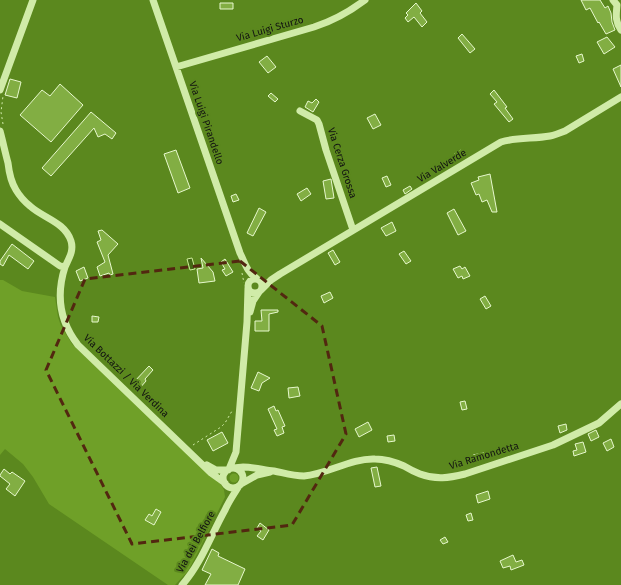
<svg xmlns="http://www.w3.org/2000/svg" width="621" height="585" font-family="'Fira Sans',sans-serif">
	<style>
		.green { fill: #6fa028 }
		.water { fill: #436714; stroke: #cdec9b }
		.building { fill: #82ae43; stroke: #e7f8cd }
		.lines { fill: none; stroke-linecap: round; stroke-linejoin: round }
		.path { stroke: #d0eba8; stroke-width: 1; stroke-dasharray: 2 3; stroke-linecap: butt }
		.minor { stroke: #d0eba8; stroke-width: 7 }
		.marked { fill: none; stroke: #522710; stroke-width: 3; stroke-dasharray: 8 5; stroke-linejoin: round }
		.labels { text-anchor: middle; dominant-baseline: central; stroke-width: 4; stroke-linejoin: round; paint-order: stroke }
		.street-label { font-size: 10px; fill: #111; stroke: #5b881e }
	</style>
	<rect width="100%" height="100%" fill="#5b881e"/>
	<path class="green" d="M0,280h3l19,11 33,6 3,20 3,9 11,18 148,139 4,7 1,7 -28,57 -9,17 -13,14h-7l-119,-81 -16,-27 -10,-13 -18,-15 -5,6z
		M229.5 478a4.5 4.5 0 1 1 9 0a4.5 4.5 0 1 1-9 0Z"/>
	<path class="water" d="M192,258l3,11 -5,1 -3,-11z"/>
	<path class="building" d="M581,0h19l5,8 3,-2 3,7 1,9 3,8 -9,4 -7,-12 -1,1 -8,-15 -4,2z
		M220,3h13v6h-13z
		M416,3l6,8 -2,2 7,9 -5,5 -8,-10 -6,5 -3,-4 3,-3 -2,-2z
		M462,34l13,15 -5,4 -12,-15z
		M607,37l8,10 -11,7 -7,-12z
		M582,54l2,7 -5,2 -3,-7z
		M267,56l9,11 -8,6 -9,-11z
		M621,65v22l-8,-18z
		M10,79l11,3 -4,16 -12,-3z
		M60,84l23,21 -32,37 -31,-27 22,-25 8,6z
		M494,90l13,17 -2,1 8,11 -4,3 -15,-18 3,-2 -7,-8z
		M271,93l7,6 -3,3 -7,-6z
		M316,99l3,3 -6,10 -8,-5 3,-6 4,2z
		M91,112l25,21 -4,6 -7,-5 -7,3 -4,-9 -43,48 -9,-8z
		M375,114l6,11 -8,4 -6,-11z
		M176,150l14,38 -12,5 -14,-39z
		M461,150l3,6 -6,4 -4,-6z
		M490,174l7,38h-5l-5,-12 -5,2 -3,-8 -3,1 -5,-12 8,-3 -1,-3z
		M387,176l4,9 -5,2 -4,-9z
		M331,179l3,19 -8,1 -3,-18z
		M410,186l2,3 -7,5 -2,-4z
		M307,188l4,6 -10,7 -4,-7z
		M236,194l3,6 -6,2 -2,-6z
		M259,208l7,4 -13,24 -6,-3z
		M454,209l12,22 -8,4 -11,-22z
		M392,222l4,9 -10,5 -5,-8z
		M102,230l16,14 -10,11 5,19 -3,1 -1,-2 -9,3 -3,-9 8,-5 -8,-20 4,-2 -3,-9z
		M12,244l22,17 -6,8 -19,-14 -6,11 -3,-2v-3z
		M333,250l7,12 -5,3 -7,-12z
		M404,251l7,10 -5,3 -7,-10z
		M201,258l12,14 2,9 -16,2 -2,-14 6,-1z
		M225,259l8,13 -7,4 -4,-6 3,-1 -4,-7z
		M460,266l2,3 3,-2 5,9 -7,3 -1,-3 -4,2 -5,-9z
		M84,267l4,11 -8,3 -4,-10z
		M330,292l3,6 -9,5 -3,-7z
		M485,296l6,10 -5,3 -6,-10z
		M261,310h17v2l-9,2v17h-14v-10h7z
		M92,316l7,1 -1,5h-6z
		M149,366l4,4 -8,9 1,2 -7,8 -6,-6z
		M258,372l12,6 -8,5 -3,8 -8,-3z
		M298,387l2,9 -11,2 -1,-10z
		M465,401l2,8 -5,1 -2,-8z
		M274,406l2,5 2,-1 7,16 -3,1 2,6 -7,3 -3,-6 3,-1 -9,-20z
		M368,422l4,8 -13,7 -4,-8z
		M566,424l1,6 -7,3 -2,-7z
		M596,430l3,7 -8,4 -3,-7z
		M222,432l6,11 -15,8 -6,-11z
		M394,435l1,6 -7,1 -1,-6z
		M611,439l3,8 -7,4 -4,-8z
		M583,442l3,10 -12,4 -1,-5 4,-1 -2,-6z
		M487,452l2,6 -14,2 -2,-5z
		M377,467l4,19 -6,1 -4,-19z
		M4,469l6,5 2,-2 13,9 -10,15 -9,-7 4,-5 -10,-8v-1z
		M488,491l2,8 -12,4 -2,-8z
		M156,509l5,3 -7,13 -9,-5 4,-6 3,2z
		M471,513l2,7 -5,1 -2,-6z
		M260,523l9,7 -6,10 -6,-4 4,-5 -4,-3z
		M445,537l3,5 -5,2 -3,-4z
		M212,549l7,4 -1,3 27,13 -7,16h-33l6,-11 -9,-4z
		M513,555l3,7 6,-2 2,5 -13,5 -1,-4 -7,2 -3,-7z"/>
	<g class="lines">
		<path class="path" d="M3,124l-2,-12 2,-16
			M242,273l2,10
			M193,445l28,-18 4,-4 7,-12"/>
		<path class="minor" d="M153,0l87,253c5,10 7,19 16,25
			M613,0l4,5c-1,10 -2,16 4,25
			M176,67l138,-40c19,-6 35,-15 51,-27
			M0,90l33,-90
			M300,111l17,9 2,4 7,26 27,80
			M0,131c3,11 5,21 8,32 1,9 3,19 8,27 3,5 9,12 14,16 13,12 35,16 41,35 3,10 -2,17 -6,26 -9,28 -5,55 13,78l133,128 14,10
			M0,224l60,42 5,1
			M248 286a7 7 0 1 1 14 0a7 7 0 1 1-14 0Z
			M261,290l10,-10 9,-6 221,-132c16,-5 33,-3 49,-6 5,-1 10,-3 15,-5l56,-34
			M250,312l3,-11 6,-9
			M207,465l9,5h12
			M234,468c3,0 6,-1 9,-1 10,0 21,3 31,4 10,2 19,5 30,5 24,-2 47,-18 71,-17 10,0 20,3 29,7 5,3 11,6 16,8 16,6 29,4 45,0l88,-29 46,-22 22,-19
			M223 478a10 10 0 1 1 20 0a10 10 0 1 1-20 0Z
			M229,469l7,-17 11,-130 1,-34
			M241,484l16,-9 13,-3
			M182,585c19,-21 29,-50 43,-75 4,-9 9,-16 14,-24"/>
	</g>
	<path class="marked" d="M240,261l82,65 24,108 -54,91 -160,19 -86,-174 39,-91z"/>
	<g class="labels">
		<g class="street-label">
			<text transform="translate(270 29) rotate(-16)">Via Luigi Sturzo</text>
			<text transform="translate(206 123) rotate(71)">Via Luigi Pirandello</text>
			<text transform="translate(342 163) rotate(72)">Via Cerza Grossa</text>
			<text transform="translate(442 166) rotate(-31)">Via Valverde</text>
			<text transform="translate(126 376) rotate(44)">Via Bottazzi / Via Verdina</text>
			<text transform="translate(484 456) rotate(-17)">Via Ramondetta</text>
			<text transform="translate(196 542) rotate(-61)">Via dei Belfiore</text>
		</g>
	</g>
</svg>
